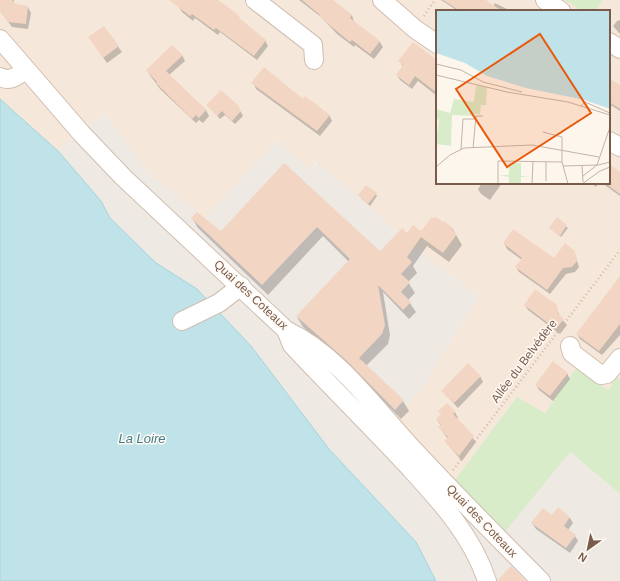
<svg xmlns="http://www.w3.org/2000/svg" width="620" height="581" font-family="Helvetica,sans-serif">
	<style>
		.residential { fill: #f5e8da; fill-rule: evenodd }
		.industrial { fill: #efe9e4 }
		.green { fill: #d8ecc9 }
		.water { fill: #bfe3e8; stroke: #a5d3da }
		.shadow { fill: #0003 }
		.building { fill: #f3d5c3 }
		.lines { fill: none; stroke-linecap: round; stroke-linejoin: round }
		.minor-casing { stroke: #d1beb0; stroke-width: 20 }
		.path { stroke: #d9b8a5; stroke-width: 2.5; stroke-dasharray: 1 3; stroke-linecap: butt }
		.minor { stroke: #fff; stroke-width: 18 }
		.labels { text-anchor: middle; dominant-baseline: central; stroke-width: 3; stroke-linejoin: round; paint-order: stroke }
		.street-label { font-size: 12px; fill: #7a5c4d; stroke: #fffaf3 }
		.water-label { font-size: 13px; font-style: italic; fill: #437c86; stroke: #fffaf3 }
		.inset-road { fill: none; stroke: #c5b3a7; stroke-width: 1 }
		.view { fill: #e8590c; fill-opacity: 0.15; stroke: #e8590c; stroke-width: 2 }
		.inset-edge { fill: none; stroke: #7a5c4d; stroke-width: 2 }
	</style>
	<rect width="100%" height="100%" fill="#fdf6ec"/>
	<path class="residential" d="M0,0h620v379l-3,-3 -9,14 -32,-22 -31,45 -93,71 -58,-67 27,-27 58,-95 -45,-32 -118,-101 -5,9 -34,-31 -72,79 -57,-46 -43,-60 -47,38 -58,-52zM437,11h172v172h-172z"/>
	<path class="industrial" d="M105,113l43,60 57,45 72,-78 34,31 6,-9 117,101 45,32 -58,95 -26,27 57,67 118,-32 50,42v87h-184l-20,-39 -87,-93 -132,-160 -41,-26 -46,-45 -9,-17 -43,-50z"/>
	<path class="green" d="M565,0h38l-8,11h-13z
		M576,368l32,22 9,-14 3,3v115l-50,-42 -66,81 -52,-49 65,-87 28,16z"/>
	<path class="water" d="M0,99l58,52 43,50 9,17 46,45 41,26 54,57 78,103 87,93 20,39h-436z"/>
	<path class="shadow" d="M0,0h14l-1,5 15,2 3,6 -3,16 -16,-2 -12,-16z
		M175,0h31l32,16 3,5 24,19 3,6 -11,14 -37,-28 -2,3 -23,-17 -2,3 -11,-9z
		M299,0h32l21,15 2,7 26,20 3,5 -9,12 -19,-14 -1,2 -17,-13 -16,-17z
		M441,0h42l10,6 2,-3 16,8h-53z
		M620,20v14l-7,-8 4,-5z
		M104,27l18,25 -15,11 -14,-20z
		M182,55l3,6 -16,14 37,35 3,6 -6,7 -4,-3 -3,3 -36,-34 -13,-18z
		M400,61l37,1v34l-19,-15 -6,8 -12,-9 -3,-5 6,-8z
		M609,79l11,7v25l-11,-7z
		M253,83l50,17 26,15 3,6 -12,15 -64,-47z
		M208,105l30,2 5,9 -8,8 -10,-9 -5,4z
		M285,164l95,89 28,-19 44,-6 10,17 -13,17 -22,-16 -14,20 4,7 -9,9 7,11 -7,7 8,12 -7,7 -26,-27 7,43 -2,9 -22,22 37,35 6,10 -8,8 -48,-49 -50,-43 -6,-10 52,-55 -26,-26 -55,59 -70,-67 -6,-10 29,15z
		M609,166l11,7v23l-18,-13h7z
		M482,183h20l-12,17 -9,-6 -3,-5z
		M591,183h8l-3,4z
		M376,194l1,2 -7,10 -9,-8z
		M557,219l11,9 -7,9 -11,-9z
		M504,243l50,16 20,-8 5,16 -4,5 -9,2 -16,20 -31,-22 -3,-5 6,-7 -15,-11z
		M620,277v58l-18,20 -22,-16 -3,-5z
		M525,305l31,1 4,11 7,8 -7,9 -32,-24z
		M567,373l3,6 -17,22 -14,-11 -3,-5z
		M480,376l3,6 -25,26 -16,-17z
		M440,411l15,1 3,6 -1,1 19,23 -14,19 -17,-20 3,-2 -9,-12 2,-1 -4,-6 5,-5z
		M558,509l12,9 3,5 -5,7 7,6 3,5 -8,12 -34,-24 -4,-6 20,-6z"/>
	<path class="building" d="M0,0h12l4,4 12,2 -2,18 -18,-2 -8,-11z
		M169,0h49l21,15 -1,2 28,23 -12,16 -38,-28 -2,2 -22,-16 -2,2z
		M302,0h31l19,15 -2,3 30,23 -10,13 -18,-14 -2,2 -17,-14 -14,-12 1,-1z
		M443,0h43l16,11h-42z
		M104,26l15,20 -16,12 -15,-21z
		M413,42l24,18v33l-22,-17 -6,9 -13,-10 7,-10 -5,-4z
		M172,45l11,10 -17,16 40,39 -7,8 -3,-3 -4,4 -36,-36 1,-1 -11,-12z
		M264,67l39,32 2,-3 25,19 -13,16 -66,-48z
		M609,78l11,7v24l-11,-7z
		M221,90l18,16 -1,2 3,3 -9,10 -10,-10 -5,5 -11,-11z
		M284,163l96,88 22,-23 5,5 6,-8 8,6 11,-14 2,1 2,-1 7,5 1,-1 9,7 -1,2 5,4 -14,19 -22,-16 -14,20 5,5 -11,12 9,8 -9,10 10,10 -8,8 -25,-25 7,40 -3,9 -23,24 45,42 -9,10 -49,-50 -50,-44 54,-57 -33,-32 -55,58 -71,-67 6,-6 24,19z
		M609,164l11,8v22l-11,-8z
		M366,185l11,8 -9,11 -10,-9z
		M557,217l10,8 -7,11 -11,-8z
		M513,229l41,29 11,-15 10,8 2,10 -5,6 -9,1 -16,22 -32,-23 7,-9 -19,-15z
		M620,276v48l-21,27 -23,-17z
		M535,289l22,16 1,9 6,5 -8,10 -32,-24z
		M553,361l15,12 -18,23 -15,-11z
		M468,363l13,13 -27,27 -13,-12z
		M447,403l9,9 -3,2 21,22 -15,20 -15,-15 4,-4 -10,-10 3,-2 -5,-6 5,-5 -3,-3z
		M558,507l12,10 -6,9 12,9 -10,13 -35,-25 12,-15 9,7z
		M511,566l15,15h-29z"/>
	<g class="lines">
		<defs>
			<path id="minor" d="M255,0l58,45 1,15
				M382,0l33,29 22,15
				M545,0l16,11
				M0,39l82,95 41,43 163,153c52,25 87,76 126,118 42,45 85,89 129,133
				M609,42l11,7
				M0,77c10,5 18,-1 25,-7
				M609,141l11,6
				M182,321l37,-18 22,-17
				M286,330l6,15c38,41 78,80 116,121 32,35 64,69 79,115
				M570,346l2,7 29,22 6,-1 13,-16"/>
		</defs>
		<use href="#minor" class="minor-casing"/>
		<path class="path" d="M424,16l11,-16
			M453,470l167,-220"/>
		<use href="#minor" class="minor"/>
	</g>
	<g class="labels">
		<g class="street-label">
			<text transform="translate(251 295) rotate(43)">Quai des Coteaux</text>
			<text transform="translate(524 361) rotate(-53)">Allée du Belvédère</text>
			<text transform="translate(482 521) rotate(46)">Quai des Coteaux</text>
		</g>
		<g class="water-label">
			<text x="142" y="438">La Loire</text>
		</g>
	</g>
	<g transform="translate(436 10)">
		<rect width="174" height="174" fill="#fdf6ec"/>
		<path d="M40,75l11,2 -1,18h-5l-1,9h-6v2l-22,-1 -1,31 -15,-2 3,-25 -3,1v-11l14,4 4,-14 20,3zM73,153h12v13l10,1h-10v7h-12v-7l-10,-2h10z" fill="#d8ecc9"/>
		<path d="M0,0h174v99l-25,-9 -59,-12 -39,-12 -22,-13 -29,-10z" fill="#bfe3e8"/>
		<path class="inset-road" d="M0,54l25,6 22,12 39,10M0,65l71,17 61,10 42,13M145,96l4,-4 25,11M107,122l19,5v25l6,22M37,138l3,-32h7M25,139l2,-30h12M110,151v20M146,155l1,17M127,156l35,-1 12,-3M0,157l14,-12 14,-7 68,-3 67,12M147,166l14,-11 13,-38M62,174v-23l64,1M96,174l1,-23M146,174l18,-13 10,-4"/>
		<path class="view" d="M104,24l51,79 -84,54 -51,-78z"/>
		<rect width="174" height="174" class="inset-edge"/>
	</g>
	<g transform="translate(588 549) rotate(213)" stroke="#fffaf3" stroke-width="3" paint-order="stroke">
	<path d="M0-3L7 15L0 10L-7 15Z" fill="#7a5c4d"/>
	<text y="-6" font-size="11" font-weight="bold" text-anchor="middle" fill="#7a5c4d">N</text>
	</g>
</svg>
